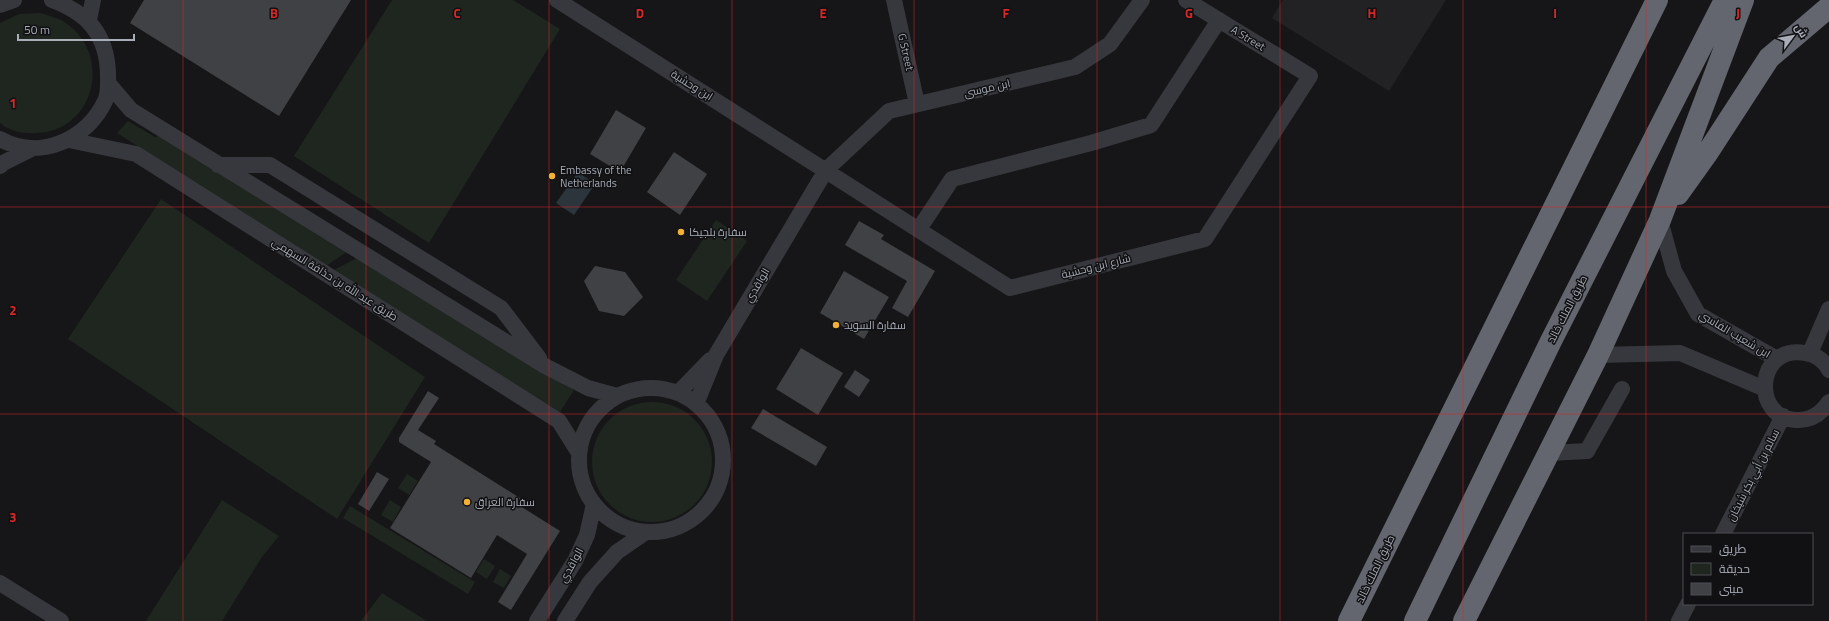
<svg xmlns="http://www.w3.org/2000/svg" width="1829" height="621" font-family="'Titillium Web',Cairo,sans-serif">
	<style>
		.built { fill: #222225 }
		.green { fill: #1e261f }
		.water { fill: #2c353c }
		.building { fill: #404145 }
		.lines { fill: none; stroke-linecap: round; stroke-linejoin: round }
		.minor { stroke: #37383d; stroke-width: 16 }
		.highway { stroke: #63666e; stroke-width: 22 }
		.grid { fill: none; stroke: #d62828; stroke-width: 1; stroke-opacity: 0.55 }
		.poi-dot { fill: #f2b134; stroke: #111113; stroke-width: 1.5 }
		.labels { text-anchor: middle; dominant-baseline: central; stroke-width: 3; stroke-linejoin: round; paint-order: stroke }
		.street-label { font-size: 11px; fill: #a8adb8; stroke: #111113 }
		.poi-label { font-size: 11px; fill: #a8adb8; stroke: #111113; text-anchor: start }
		.grid-label { font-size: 13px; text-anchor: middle; font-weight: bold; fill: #d62828; stroke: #111113; stroke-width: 3; stroke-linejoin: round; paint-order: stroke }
	</style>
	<rect width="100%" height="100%" fill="#161618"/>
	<path class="built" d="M1283,0h163l-57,91 -117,-73z"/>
	<path class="green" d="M392,0h121l47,29 -131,214 -135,-87z
		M40,13c7,2 15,4 21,7 52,29 37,110 -24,113 -13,1 -26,-1 -37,-10v-100l19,-9z
		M128,121l27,16 8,-2 185,116 -22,15 -209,-133z
		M161,199l264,178 -88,142 -269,-180z
		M716,220l31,21 -40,60 -31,-21z
		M359,257l215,133 -14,22 -228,-141z
		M592 462a60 60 0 1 1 120 0a60 60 0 1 1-120 0Z
		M407,474l11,7 -9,14 -11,-7z
		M222,500l57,36 -17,21 -40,64h-76z
		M390,500l11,7 -8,15 -12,-7z
		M350,506l125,76 -7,12 -125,-76z
		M484,559l11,7 -8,13 -11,-7z
		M500,569l11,7 -7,12 -11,-6z
		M382,593l45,28h-66z"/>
	<path class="water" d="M578,172l17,12 -21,31 -18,-12z"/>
	<path class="building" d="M144,0h207l-72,116 -149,-93z
		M616,110l30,18 -26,44 -30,-18z
		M674,152l33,22 -27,41 -33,-23z
		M859,221l25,14 -3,4 54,32 -27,46 -16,-9 15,-27 -62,-36z
		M595,266l30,6 18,25 -19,19 -25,-5 -15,-30z
		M844,271l45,26 -25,42 -44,-26z
		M801,348l42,25 -25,42 -42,-26z
		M855,370l15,10 -11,17 -15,-10z
		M428,391l11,7 -21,32 18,11 -2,3 86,54 -3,6 43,27 -49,79 -13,-8 29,-48 -30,-19 -26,43 -81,-50 41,-66 -32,-20v-4z
		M763,409l64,38 -11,19 -65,-38z
		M377,472l12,7 -20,32 -11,-7z"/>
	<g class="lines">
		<path class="minor" d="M557,0l453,288 195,-49 105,-163 -124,-76
			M894,0l23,104
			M0,5l14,-5
			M89,20l4,-20
			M108,83l23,27 414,256 43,22 29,8
			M0,139c39,22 87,1 105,-38 4,-8 3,-19 3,-27 -1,-39 -20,-61 -56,-74
			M69,140l67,14 423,267 20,32
			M218,165h52l231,143 38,50
			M0,166l3,-3 30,-15
			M1660,220l14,51 24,43 79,45
			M919,229l33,-50 139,-36 60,-18 68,-105
			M1810,353l19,-44
			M1598,355l82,-2 85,36
			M1829,370c-4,-9 -14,-16 -24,-17 -49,-9 -54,65 -9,67 15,1 25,-6 33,-18
			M579 460a72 72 0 1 1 144 0a72 72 0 1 1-144 0Z
			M678,393l32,-33
			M696,404l20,-49 110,-185 63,-59 186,-44 35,-23 32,-44
			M1549,453l38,-2 35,-62
			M1723,534l60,-118
			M0,583l61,38
			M537,621l38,-60 12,-26 7,-31
			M565,621l25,-39 27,-30 29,-20
			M1679,621l9,-17"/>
		<path class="highway" d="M1678,194l30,-42 61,-94 60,-51
			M1349,621l308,-621
			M1415,621l136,-280 174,-341
			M1464,621l134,-266 62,-135 83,-220"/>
	</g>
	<path class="grid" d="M183,0v621M366,0v621M549,0v621M732,0v621M914,0v621M1097,0v621M1280,0v621M1463,0v621M1646,0v621M0,207h1829M0,414h1829"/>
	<g class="poi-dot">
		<circle cx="552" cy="176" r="4"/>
		<circle cx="681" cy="232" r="4"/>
		<circle cx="836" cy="325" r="4"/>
		<circle cx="467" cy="502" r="4"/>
	</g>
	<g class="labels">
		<g class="street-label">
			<text transform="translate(1248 38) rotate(31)">A Street</text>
			<text transform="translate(906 52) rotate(77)">G Street</text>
			<text transform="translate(692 85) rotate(32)">ابن وحشية</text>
			<text transform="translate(987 88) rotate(-13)">ابن موسى</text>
			<text transform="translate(1096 266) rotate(-14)">شارع ابن وحشية</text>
			<text transform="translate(335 279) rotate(32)">طريق عبد الله بن حذافة السهمي</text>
			<text transform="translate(757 285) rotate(-59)">الواقدي</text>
			<text transform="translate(1567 309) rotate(-63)">طريق الملك خالد</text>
			<text transform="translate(1735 334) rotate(31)">ابن شعيب الفاسي</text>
			<text transform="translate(1753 475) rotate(-63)">سالم بن أبي بكر شيخان</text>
			<text transform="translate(571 565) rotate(-61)">الواقدي</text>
			<text transform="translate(1375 569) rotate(-64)">طريق الملك خالد</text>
		</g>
		<g class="poi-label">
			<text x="560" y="170">Embassy of the<tspan x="560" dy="13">Netherlands</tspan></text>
			<text x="689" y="232">سفارة بلجيكا</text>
			<text x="844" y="325">سفارة السويد</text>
			<text x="475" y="502">سفارة العراق</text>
		</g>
	</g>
	<g class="grid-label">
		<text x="274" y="18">B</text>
		<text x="457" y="18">C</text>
		<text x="640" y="18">D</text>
		<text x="823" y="18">E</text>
		<text x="1006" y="18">F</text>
		<text x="1189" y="18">G</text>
		<text x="1372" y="18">H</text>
		<text x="1555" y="18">I</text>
		<text x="1738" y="18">J</text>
		<text x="13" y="108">1</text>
		<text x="13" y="315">2</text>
		<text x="13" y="522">3</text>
	</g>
	<rect x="1683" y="533" width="130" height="72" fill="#111113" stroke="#4d4f55"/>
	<rect x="1691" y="546" width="20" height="6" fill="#37383d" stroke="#4d4f55"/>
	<text x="1719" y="553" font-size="12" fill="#a8adb8">طريق</text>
	<rect x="1691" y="563" width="20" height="12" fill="#1e261f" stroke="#4d4f55"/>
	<text x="1719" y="573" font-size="12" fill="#a8adb8">حديقة</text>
	<rect x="1691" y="583" width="20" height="12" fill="#404145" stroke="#4d4f55"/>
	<text x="1719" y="593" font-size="12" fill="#a8adb8">مبنى</text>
	<g transform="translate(1793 36) rotate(58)" stroke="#111113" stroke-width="3" paint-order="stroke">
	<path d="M0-3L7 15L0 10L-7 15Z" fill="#a8adb8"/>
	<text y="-6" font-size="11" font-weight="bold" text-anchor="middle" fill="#a8adb8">ش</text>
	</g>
	<path d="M18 34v6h116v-6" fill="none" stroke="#a8adb8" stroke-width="2"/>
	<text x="24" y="34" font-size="12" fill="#a8adb8" stroke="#111113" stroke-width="3" paint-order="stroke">50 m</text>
</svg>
